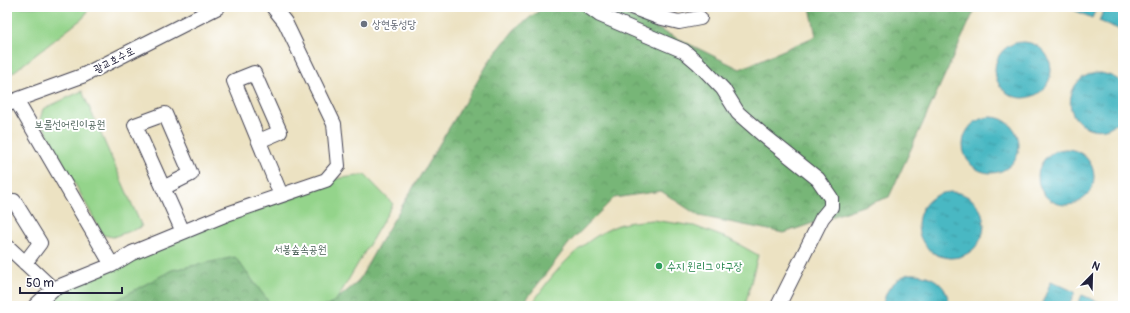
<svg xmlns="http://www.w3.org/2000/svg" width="1130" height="313" font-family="Pangolin,'Poor Story',sans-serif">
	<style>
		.green { fill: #94d48b; stroke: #5b7b63 }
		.forest { fill: url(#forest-crowns); stroke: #4c6c59 }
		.water { fill: url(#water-ripples); stroke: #366d7f }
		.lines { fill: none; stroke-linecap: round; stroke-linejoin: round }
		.minor-casing { stroke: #403f4f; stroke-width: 16 }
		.minor { stroke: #fff; stroke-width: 14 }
		.worship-dot { fill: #6b7280; stroke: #fff; stroke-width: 1.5 }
		.leisure-dot { fill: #2e9e5b; stroke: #fff; stroke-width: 1.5 }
		.labels { text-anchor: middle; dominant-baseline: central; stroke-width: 4; stroke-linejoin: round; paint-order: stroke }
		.worship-label { font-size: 11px; fill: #5b616d; stroke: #fff; text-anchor: start }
		.street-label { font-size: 11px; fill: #22223b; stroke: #fff }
		.park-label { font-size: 11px; fill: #4a6057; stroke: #fff }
		.leisure-label { font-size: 11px; fill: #27864d; stroke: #fff; text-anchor: start }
	</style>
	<defs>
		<pattern id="forest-crowns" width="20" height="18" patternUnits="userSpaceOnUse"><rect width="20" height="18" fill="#77b677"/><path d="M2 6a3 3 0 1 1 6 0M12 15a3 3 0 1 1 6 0" fill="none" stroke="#619463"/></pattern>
		<pattern id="water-ripples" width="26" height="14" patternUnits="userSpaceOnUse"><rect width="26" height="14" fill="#4ab8c3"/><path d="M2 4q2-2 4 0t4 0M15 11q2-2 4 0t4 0" fill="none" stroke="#3d95a0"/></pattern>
	</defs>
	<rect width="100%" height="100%" fill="#fff"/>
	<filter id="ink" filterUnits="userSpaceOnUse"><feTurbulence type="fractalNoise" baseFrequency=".025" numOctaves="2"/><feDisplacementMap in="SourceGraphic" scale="8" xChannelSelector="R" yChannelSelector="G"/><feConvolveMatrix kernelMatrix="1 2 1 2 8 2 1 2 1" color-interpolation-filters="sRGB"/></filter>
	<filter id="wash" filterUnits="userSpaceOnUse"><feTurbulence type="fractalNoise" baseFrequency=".012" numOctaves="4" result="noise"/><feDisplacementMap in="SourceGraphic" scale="16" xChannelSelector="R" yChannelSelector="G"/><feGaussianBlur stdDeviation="0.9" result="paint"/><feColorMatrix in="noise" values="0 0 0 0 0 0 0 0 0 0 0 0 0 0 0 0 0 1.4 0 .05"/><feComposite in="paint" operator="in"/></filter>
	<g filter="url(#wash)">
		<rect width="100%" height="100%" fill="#ece2c2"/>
		<path class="green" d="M7,7h83l-7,11 -76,59z
			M82,91l60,136 -29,10 -10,-2 -63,-115 3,-11z
			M365,175l28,29 -60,102h-298l18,-17 273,-109z
			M653,220l41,6 35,13 29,16 -13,51h-214c19,-31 50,-66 85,-80 9,-4 27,-5 37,-6z"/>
		<path class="forest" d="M544,7h61l37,14 98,48 76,-33 -6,-29h166l-87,190 -105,36 -85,-17 -38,-25 -47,7 -44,44 -45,59 -2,5h-195l30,-24 21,-38 113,-187 23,-28z
			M235,257l37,49h-167l67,-36z"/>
		<path class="water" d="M1067,7h30l-5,11z
			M1105,7h18v24l-24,-10z
			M995 70a28 28 0 1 1 56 0a28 28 0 1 1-56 0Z
			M1101,73c8,2 20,5 22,14 1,3 0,7 0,10 0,5 1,12 0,18 -1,4 -4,7 -8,9 -15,12 -39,4 -44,-15 -3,-15 5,-32 21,-35 3,-1 6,-1 9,-1z
			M963 145a28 28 0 1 1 56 0a28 28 0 1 1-56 0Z
			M1038 177a28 28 0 1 1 56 0a28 28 0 1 1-56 0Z
			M918 225a33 33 0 1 1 66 0a33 33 0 1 1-66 0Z
			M908,274c21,-1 40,8 41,32h-66c2,-17 10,-25 25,-32z
			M1051,281l24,11 -6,14h-28z
			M1082,295l24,10v1h-29z"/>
	</g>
	<g filter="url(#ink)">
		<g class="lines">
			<defs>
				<path id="minor" d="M589,7l11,8 65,28 19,8 14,12 25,26 15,24 24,21 56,45 13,19v9l-9,11 -44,88
					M631,7l27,10 21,5 21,-4
					M16,100l96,165
					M7,105l9,-5 66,-24 136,-69
					M259,141l21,-9 -26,-59 -20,8 47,114
					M163,188l28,-14 -26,-60 -30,11 48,107
					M7,204l7,-3 26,42 -15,20
					M7,246l46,43
					M35,306l18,-17 59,-24 20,-12 95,-39 99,-34 12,-14 -4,-42 -49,-102 -12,-15"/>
			</defs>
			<use href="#minor" class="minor-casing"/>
			<use href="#minor" class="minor"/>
		</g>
	</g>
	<circle class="worship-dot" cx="364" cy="24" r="4"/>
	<circle class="leisure-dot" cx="659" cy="266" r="4"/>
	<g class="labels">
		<g class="worship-label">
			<text x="372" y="24">상현동성당</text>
		</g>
		<g class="street-label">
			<text transform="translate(114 60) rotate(-27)">광교호수로</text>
		</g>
		<g class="park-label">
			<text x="70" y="124">보물선어린이공원</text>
			<text x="300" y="249">서봉숲속공원</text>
		</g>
		<g class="leisure-label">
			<text x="667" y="266">수지 윈리그 야구장</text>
		</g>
	</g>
	<rect width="1130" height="313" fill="none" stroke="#fff" stroke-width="24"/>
	<g transform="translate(1092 275) rotate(23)" stroke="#ffffff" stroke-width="3" paint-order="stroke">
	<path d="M0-3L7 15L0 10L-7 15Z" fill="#22223b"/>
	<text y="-6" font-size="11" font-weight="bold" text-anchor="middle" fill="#22223b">N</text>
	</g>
	<path d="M20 287v6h102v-6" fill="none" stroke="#22223b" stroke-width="2"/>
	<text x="26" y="287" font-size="12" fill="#22223b" stroke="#ffffff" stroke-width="3" paint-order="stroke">50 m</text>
</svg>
